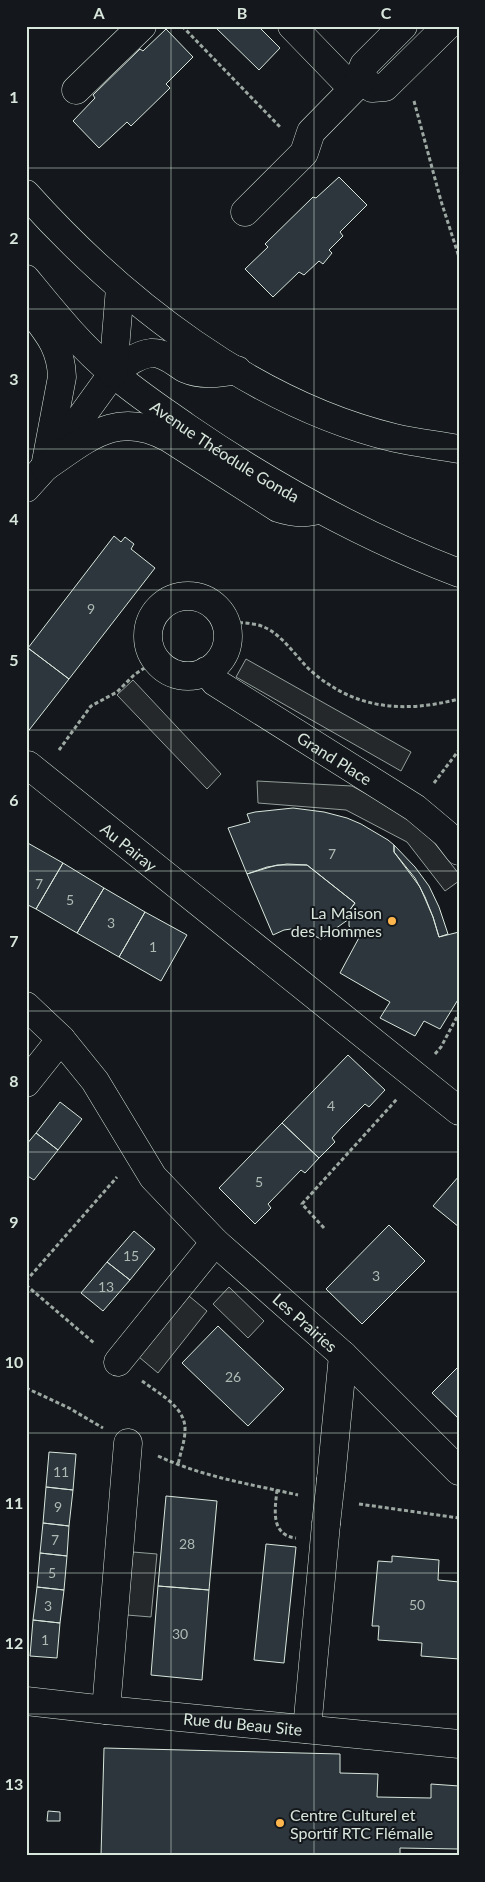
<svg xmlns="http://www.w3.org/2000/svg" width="485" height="1882" font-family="Lato,sans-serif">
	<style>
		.parking { fill: #24282b; stroke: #939e99 }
		.building { fill: #2c363c; stroke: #d8e6dc }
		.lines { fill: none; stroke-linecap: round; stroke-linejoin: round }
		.minor-casing { stroke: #d8e6dc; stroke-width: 29 }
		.major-casing { stroke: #d8e6dc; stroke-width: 29 }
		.path { stroke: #9da8a2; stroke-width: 3; stroke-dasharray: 4 2.5; stroke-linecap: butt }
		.minor { stroke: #14181c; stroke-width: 28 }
		.major { stroke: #14181c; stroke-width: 28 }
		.minor-bridge-casing { stroke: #d8e6dc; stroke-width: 29; stroke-linecap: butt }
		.minor-bridge { stroke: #14181c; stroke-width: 28 }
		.grid { fill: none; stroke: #d8e6dc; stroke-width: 1; stroke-opacity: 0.55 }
		.poi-dot { fill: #ffb74d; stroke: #14181c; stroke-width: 2 }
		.labels { text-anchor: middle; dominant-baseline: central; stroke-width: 4; stroke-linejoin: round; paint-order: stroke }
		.number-label { font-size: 14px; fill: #adbab4 }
		.street-label { font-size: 16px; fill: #d8e6dc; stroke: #14181c }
		.poi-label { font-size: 16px; fill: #d8e6dc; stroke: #14181c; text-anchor: end }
		.neatline { fill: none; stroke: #d8e6dc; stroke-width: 2 }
		.grid-label { font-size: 16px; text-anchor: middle; font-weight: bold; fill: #d8e6dc }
	</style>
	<rect width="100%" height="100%" fill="#14181c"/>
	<path class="parking" d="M246,659l165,93 -10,19 -165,-94z
		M133,680l88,94 -14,15 -90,-94z
		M257,781l95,5 66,36 41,52v7l-14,10 -38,-49 -61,-32 -88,-7z
		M229,1287l35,34 -16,17 -35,-34z
		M189,1296l18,15 -49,62 -19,-16z
		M133,1552l24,2 -6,63 -24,-2z"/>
	<path class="building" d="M214,26h44l22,22 -21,22z
		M166,29l27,28 -27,27 4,4 -39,38 -4,-4 -28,26 -26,-27 22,-23 -2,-3 47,-46 3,2z
		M339,177l28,28 -27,27 3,4 -14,14 3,3 -9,11 -4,-3 -15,14 -5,-3 -26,25 -28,-28 23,-22 -3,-3 48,-47 3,1z
		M114,536l7,6 4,-5 9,7 -3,5 24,19 -86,111 -41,-31z
		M28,648l41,31 -43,55v-85z
		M293,808l31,4 23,6 14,6 27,16 6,5v7l26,35 13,30 6,20 20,-5v66l-19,31 -16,-8 -9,15 -35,-18 10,-16 -50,-29 21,-39 -9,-4 -3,-4v-15l6,-8 -48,-38h-30l-30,9 -19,-46 22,-6 -3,-8 8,-2z
		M26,842l37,21 -27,46 -10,-5z
		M394,845l21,22 14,19 10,21 9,27 -9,3 -6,-20 -8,-20 -10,-19 -21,-26z
		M63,863l41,25 -27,45 -41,-24z
		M287,864l20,1 48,38 -6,8v8l-28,20 -23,-11 -14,2 -11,5 -26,-61 20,-7z
		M104,888l41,24 -26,45 -42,-24z
		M145,912l42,23 -26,46 -42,-24z
		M348,1055l37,35 -16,17 -4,-3 -24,24 -9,10 3,4 -16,16 -37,-35z
		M60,1102l22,17 -24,31 -22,-17z
		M282,1123l37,35 -14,15 -4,-3 -33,34 3,4 -16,16 -36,-36z
		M36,1133l22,17 -24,30 -8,-5v-30z
		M459,1176v51l-26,-21z
		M389,1225l36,36 -63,63 -36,-35z
		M134,1231l21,18 -25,31 -23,-18z
		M107,1262l23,18 -27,31 -22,-18z
		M218,1326l66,63 -36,37 -66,-63z
		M459,1366v53l-27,-26z
		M49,1452l27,2 -3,36 -27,-3z
		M46,1487l27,3 -4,36 -26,-3z
		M166,1496l51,5 -8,89 -51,-4z
		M43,1523l26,3 -2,30 -27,-3z
		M266,1544l30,3 -12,116 -30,-3z
		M40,1553l27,3 -3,34 -27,-3z
		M392,1556l47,4 -1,20 21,2v77l-38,-3 1,-13 -44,-3 1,-14h-7l6,-65 14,1z
		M158,1586l51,4 -7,90 -51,-5z
		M37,1587l27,3 -4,33 -27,-3z
		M33,1620l27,3 -3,35 -27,-2z
		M104,1748l236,6v19l38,1 -1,23 54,1v-14l28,2v63l-59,-1v8h-299z
		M48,1811l12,1v9h-13z"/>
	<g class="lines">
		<defs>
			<g id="minor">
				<path d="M292,26l61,63"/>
				<path d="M403,26l-39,39 -4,10 12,13 13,-1 62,-61"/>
				<path d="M76,90l66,-64"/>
				<path d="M245,212l59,-59 7,-21 52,-53"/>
				<path d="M26,488l19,-21 68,-94"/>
				<circle cx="188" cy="636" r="40"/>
				<path id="s1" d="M206,671l9,11 200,126 31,26 13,17"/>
				<path id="s2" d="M28,765l431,346"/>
				<path id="s3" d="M26,1006l35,33 34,42 58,96 62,65 128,113 116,116"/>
				<path d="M26,1083l35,-44"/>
				<path d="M118,1362l97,-120"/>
				<path d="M331,1479l12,-124"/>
				<path id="s4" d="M26,1701l80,9 353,34"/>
				<path d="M106,1710l22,-267"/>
				<path d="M307,1729l19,-205"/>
			</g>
			<g id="major">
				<path d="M26,194c96,107 227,210 369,244 21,5 43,7 64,11"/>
				<path id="s5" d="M26,279c27,33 54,67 87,94 23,20 49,37 73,54 86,59 176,109 273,146"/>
				<path d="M32,312c17,22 29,36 30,65l-17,90"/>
				<path d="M113,373c11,-8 23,-18 38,-20 14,-1 24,10 35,16 16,7 34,4 51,1"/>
				<path d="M113,373l7,-85"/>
				<path d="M45,467c43,-29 72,-58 124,-29l109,70c12,4 24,6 36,3"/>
			</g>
		</defs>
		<use href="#minor" class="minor-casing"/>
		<use href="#major" class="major-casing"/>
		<path class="path" d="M182,26l99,102
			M414,101l27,100 18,56
			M226,623c8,0 18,-1 27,1 25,3 41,31 58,47 45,39 93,42 148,28
			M59,750l32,-44 26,-14 17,-17 22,-15
			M434,783l25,-33
			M435,1054l6,-7 18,-34
			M324,1228l-22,-24 95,-105
			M26,1281l91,-104
			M26,1285l68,58
			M142,1381c16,12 44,26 43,49 0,11 -5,24 -7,35
			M26,1388l43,20 34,20
			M158,1456c45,21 92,28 140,39
			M277,1490c-2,19 -7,45 19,48
			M359,1504l100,14"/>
		<use href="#minor" class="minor"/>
		<use href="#major" class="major"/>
		<defs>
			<path id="minor-bridge" d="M326,1524l5,-45"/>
		</defs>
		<use href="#minor-bridge" class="minor-bridge-casing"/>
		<use href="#minor-bridge" class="minor-bridge"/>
	</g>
	<path class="grid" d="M171,26v1830M314,26v1830M26,168h433M26,309h433M26,449h433M26,590h433M26,730h433M26,871h433M26,1011h433M26,1152h433M26,1292h433M26,1433h433M26,1573h433M26,1714h433"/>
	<g class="poi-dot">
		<circle cx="392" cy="921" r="5"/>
		<circle cx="280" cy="1823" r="5"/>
	</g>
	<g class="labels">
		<g class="number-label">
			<text x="91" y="608">9</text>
			<text x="332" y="853">7</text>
			<text x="39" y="883">7</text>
			<text x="70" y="899">5</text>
			<text x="111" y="922">3</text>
			<text x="153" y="946">1</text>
			<text x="331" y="1105">4</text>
			<text x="259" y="1181">5</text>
			<text x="131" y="1255">15</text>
			<text x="376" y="1275">3</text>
			<text x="106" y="1286">13</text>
			<text x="233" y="1376">26</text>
			<text x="61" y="1471">11</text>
			<text x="58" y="1506">9</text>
			<text x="55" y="1539">7</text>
			<text x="187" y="1543">28</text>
			<text x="52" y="1572">5</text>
			<text x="417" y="1604">50</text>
			<text x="48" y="1605">3</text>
			<text x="180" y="1633">30</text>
			<text x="45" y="1639">1</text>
		</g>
		<g class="street-label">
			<text stroke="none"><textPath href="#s5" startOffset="265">Avenue Théodule Gonda</textPath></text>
			<text stroke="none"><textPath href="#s1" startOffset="156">Grand Place</textPath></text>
			<text stroke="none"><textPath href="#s2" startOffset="130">Au Pairay</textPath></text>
			<text stroke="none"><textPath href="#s3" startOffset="425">Les Prairies</textPath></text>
			<text stroke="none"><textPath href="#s4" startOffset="218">Rue du Beau Site</textPath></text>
		</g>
		<g class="poi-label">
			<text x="382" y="912">La Maison<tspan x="382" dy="18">des Hommes</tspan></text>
			<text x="290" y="1814" text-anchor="start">Centre Culturel et<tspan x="290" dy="18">Sportif RTC Flémalle</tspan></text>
		</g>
	</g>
	<rect width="485" height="1882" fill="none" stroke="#14181c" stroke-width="55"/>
	<rect x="28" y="28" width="430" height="1826" class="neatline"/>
	<g class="grid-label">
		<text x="99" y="19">A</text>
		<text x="242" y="19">B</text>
		<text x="386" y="19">C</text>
		<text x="14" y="103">1</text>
		<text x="14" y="244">2</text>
		<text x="14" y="385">3</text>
		<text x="14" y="525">4</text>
		<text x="14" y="666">5</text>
		<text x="14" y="806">6</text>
		<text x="14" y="947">7</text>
		<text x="14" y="1087">8</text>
		<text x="14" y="1228">9</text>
		<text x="14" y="1368">10</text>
		<text x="14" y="1509">11</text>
		<text x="14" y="1649">12</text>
		<text x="14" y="1790">13</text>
	</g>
</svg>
